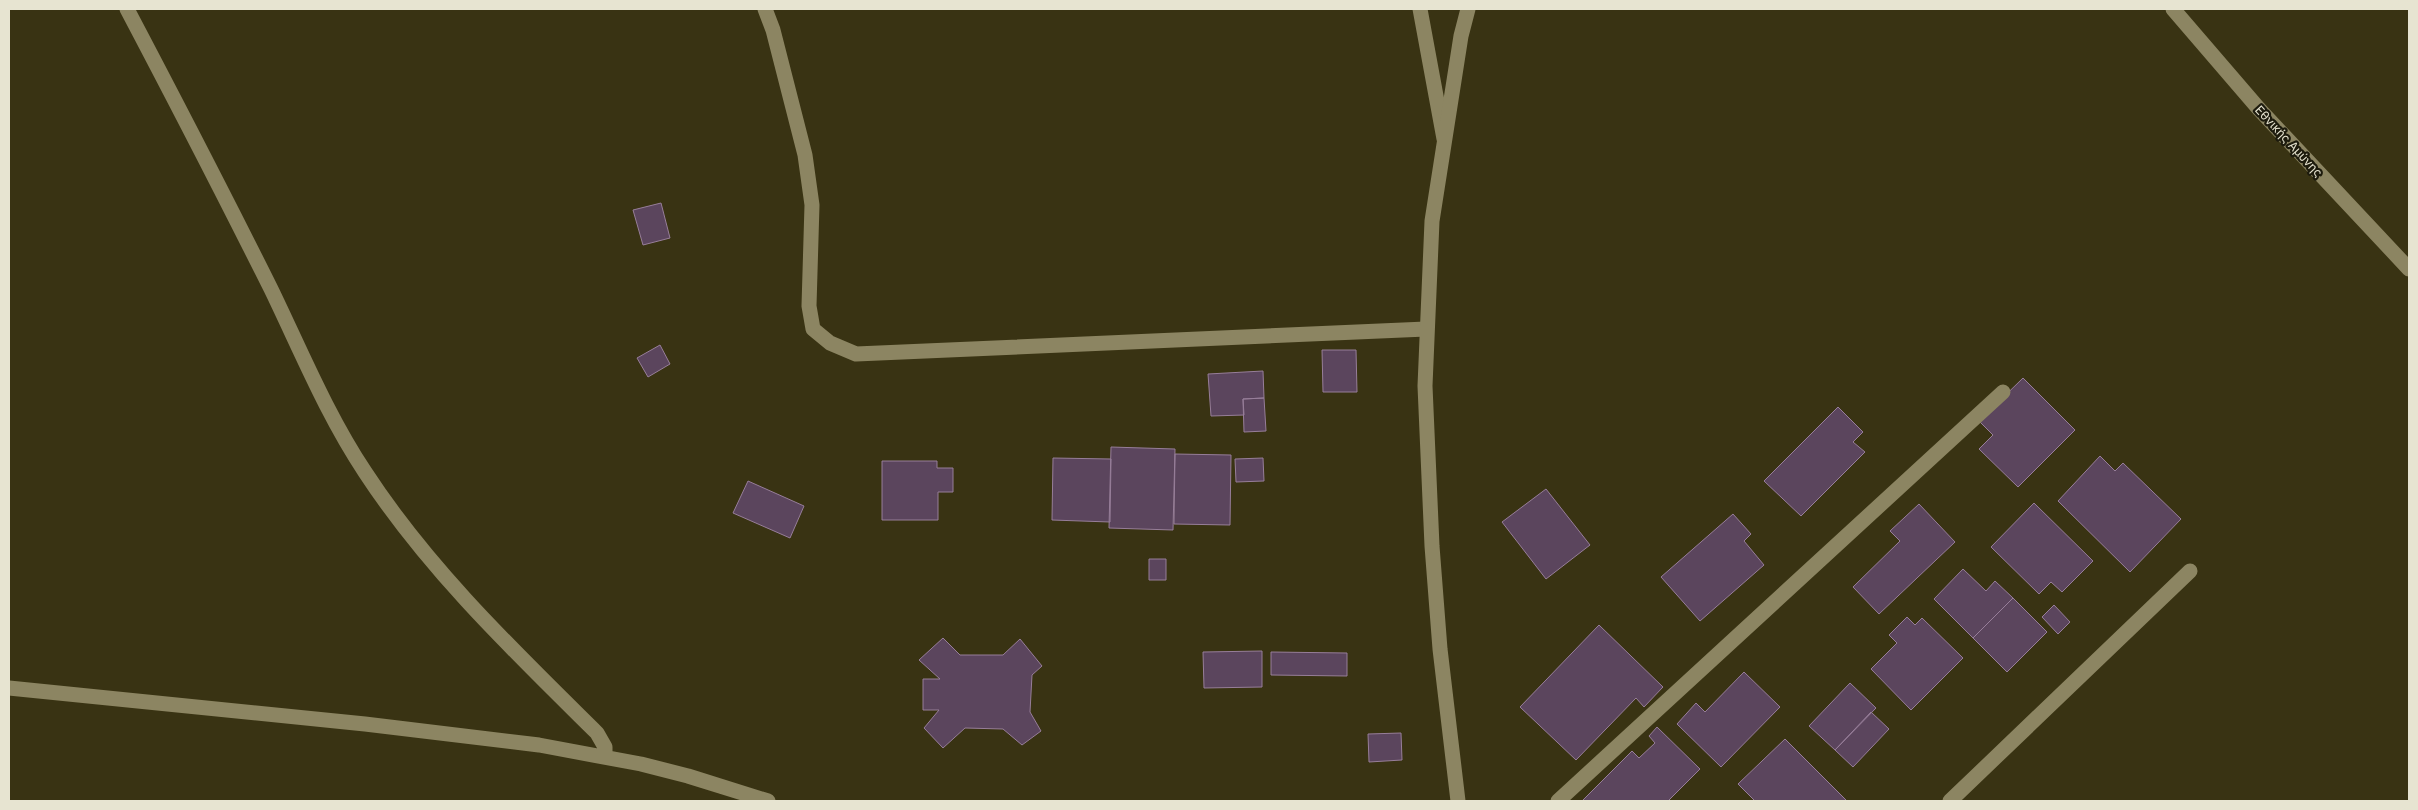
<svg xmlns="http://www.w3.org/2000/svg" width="2418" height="810" font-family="Inter,sans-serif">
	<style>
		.building { fill: #5b455d; stroke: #977e99 }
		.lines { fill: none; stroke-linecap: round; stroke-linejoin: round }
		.minor { stroke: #8c8562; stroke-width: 15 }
		.tertiary { stroke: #8c8562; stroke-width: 15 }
		.labels { text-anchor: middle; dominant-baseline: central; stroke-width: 4.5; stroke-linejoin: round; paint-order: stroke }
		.street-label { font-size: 12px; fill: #e7e4d1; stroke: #1d1b0d }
	</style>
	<rect width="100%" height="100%" fill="#393313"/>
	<path class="building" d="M661,203l9,35 -27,7 -10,-35z
		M660,345l10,19 -22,13 -11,-19z
		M1322,350h34l1,42h-34z
		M1263,371l1,27 -21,1 1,16 -33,1 -3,-42z
		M2023,378l52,52 -57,57 -39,-38 14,-14 -14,-14z
		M1264,398l2,33 -22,1 -1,-33z
		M1838,407l25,25 -10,10 12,10 -64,64 -37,-35z
		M1111,447l64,2 -2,81 -64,-2z
		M1175,454l56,1 -1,70 -56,-1z
		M2100,456l15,15 8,-8 58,56 -51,53 -72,-71z
		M1053,458l58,1 -1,63 -58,-2z
		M1263,458l1,23 -28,1 -1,-23z
		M882,461h55v7h16v24h-15v28h-56z
		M748,481l56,25 -14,32 -57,-25z
		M1546,489l44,56 -44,34 -44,-57z
		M2034,503l59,58 -31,31 -11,-10 -12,12 -48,-47z
		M1919,504l36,38 -76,72 -26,-27 47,-46 -10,-10z
		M1733,514l18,20 -7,7 20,24 -64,56 -39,-44z
		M1149,559h17v21h-17z
		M1963,569l23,22 9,-10 18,17 -40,40 -39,-39z
		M2013,598l34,34 -40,40 -34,-34z
		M2054,605l16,17 -12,12 -16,-17z
		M1907,617l8,8 7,-7 41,40 -52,52 -40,-41 26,-26 -8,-8z
		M1599,625l64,62 -19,20 -8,-9 -60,62 -56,-53z
		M943,638l17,17h43l17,-16 22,27 -10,9 -2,37 11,19 -19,14 -19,-16 -38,-1 -22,20 -19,-20 15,-18h-16v-31h17l-21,-19z
		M1262,651v36l-58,1 -1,-36z
		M1271,652l76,1v23l-76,-1z
		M1744,672l36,35 -59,60 -44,-43 19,-21 9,9z
		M1850,683l26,25 -41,42 -26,-24z
		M1871,712l18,17 -36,38 -18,-17z
		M1657,727l43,42 -32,32h-86l50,-50 7,7 16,-15 -6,-7z
		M1401,733l1,27 -33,2 -1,-28z
		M1785,739l62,62h-92l-17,-17z"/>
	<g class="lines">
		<path class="minor" d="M127,9c49,93 97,186 144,280 30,62 56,126 94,183 64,98 150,180 232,261l8,14v8
			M765,9l8,21 32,125 7,50 -3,101 4,23 17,14 26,11 570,-25
			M1420,9l24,130
			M2173,9l86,100 150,160
			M9,688l356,36 174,21 102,19 47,12 80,25
			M1558,801l445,-409
			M1950,801l240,-230"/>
		<path class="tertiary" d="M1458,801l-18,-152 -8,-103 -7,-160 7,-165 29,-185 7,-27"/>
	</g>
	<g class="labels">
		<g class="street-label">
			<text transform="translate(2289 141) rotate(47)">Εθνικής Αμύνης</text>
		</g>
	</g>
	<rect width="2418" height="810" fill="none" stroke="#e7e4d1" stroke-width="20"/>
</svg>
